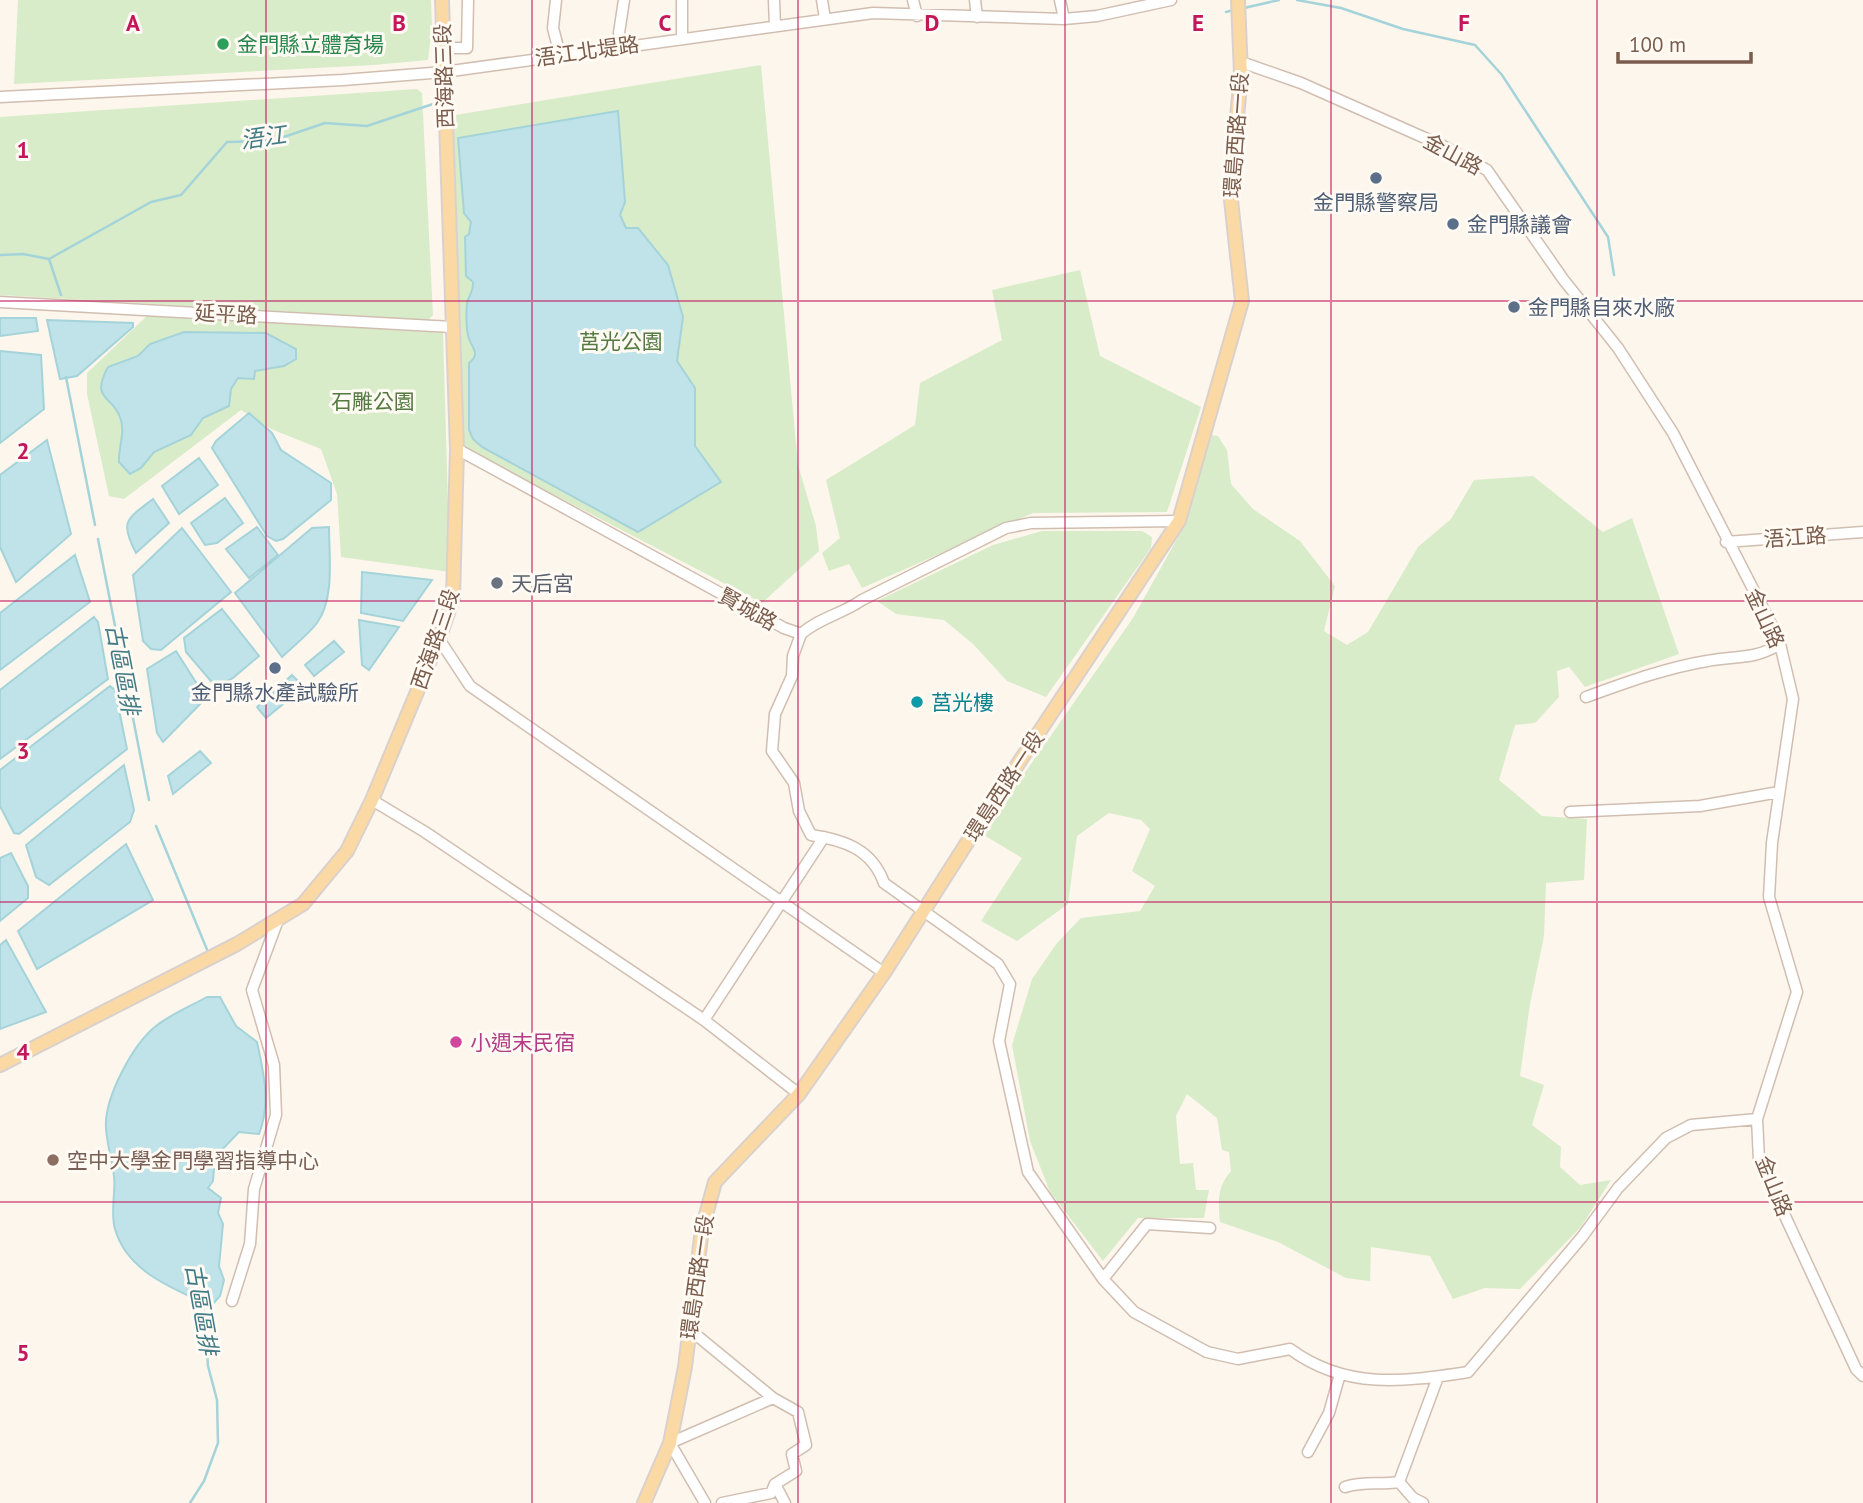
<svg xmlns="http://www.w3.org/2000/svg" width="1863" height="1503" font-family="'PT Sans','Noto Sans TC',sans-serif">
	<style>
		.green { fill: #d8ecc9 }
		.water { fill: #bfe3e8; stroke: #a5d3da; stroke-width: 2 }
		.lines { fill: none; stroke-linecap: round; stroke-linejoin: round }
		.stream { stroke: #a5d3da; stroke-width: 2.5 }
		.minor-casing { stroke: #d1beb0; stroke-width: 13 }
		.major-casing { stroke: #dad1cd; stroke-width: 16 }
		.minor { stroke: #fff; stroke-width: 10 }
		.major { stroke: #fbd9a5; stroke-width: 12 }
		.grid { fill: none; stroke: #c2185b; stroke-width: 2; stroke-opacity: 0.55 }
		.leisure-dot { fill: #2e9e5b; stroke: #fffaf3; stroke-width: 2.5 }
		.service-dot { fill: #5c6f8a; stroke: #fffaf3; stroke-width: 2.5 }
		.worship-dot { fill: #6b7280; stroke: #fffaf3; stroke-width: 2.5 }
		.culture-dot { fill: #0f9aa8; stroke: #fffaf3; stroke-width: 2.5 }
		.hotel-dot { fill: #d1479c; stroke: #fffaf3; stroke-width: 2.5 }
		.education-dot { fill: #8d6e63; stroke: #fffaf3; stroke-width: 2.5 }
		.labels { text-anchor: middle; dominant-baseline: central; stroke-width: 6; stroke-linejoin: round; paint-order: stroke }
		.leisure-label { font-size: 21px; fill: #27864d; stroke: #fffaf3; text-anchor: start }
		.street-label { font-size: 21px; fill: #7a5c4d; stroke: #fffaf3 }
		.service-label { font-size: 21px; fill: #4e5e75; stroke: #fffaf3 }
		.park-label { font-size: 21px; fill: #537a41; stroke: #fffaf3 }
		.worship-label { font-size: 21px; fill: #5b616d; stroke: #fffaf3; text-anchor: start }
		.culture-label { font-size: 21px; fill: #0d838f; stroke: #fffaf3; text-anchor: start }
		.hotel-label { font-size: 21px; fill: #b23c85; stroke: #fffaf3; text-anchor: start }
		.education-label { font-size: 21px; fill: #785e54; stroke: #fffaf3; text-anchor: start }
		.water-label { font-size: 23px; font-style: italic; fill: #437c86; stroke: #fffaf3 }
		.grid-label { font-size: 23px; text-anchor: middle; font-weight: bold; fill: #c2185b; stroke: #fffaf3; stroke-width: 6; stroke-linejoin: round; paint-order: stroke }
	</style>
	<rect width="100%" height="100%" fill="#fdf6ec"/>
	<path class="green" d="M18,0h413l1,27 -4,33 -54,5 -360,19z
		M761,65l37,400 18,61 3,25 -57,52 -302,-157 -11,-330z
		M417,89l5,4 11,222 -5,5 -428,-25v-178z
		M1080,270l20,86 101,51 -34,105 -134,1 -171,75 -13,-24 -20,7 -7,-18 18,-15 -14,-58 89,-55 5,-42 82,-43 -10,-50z
		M149,314l294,19 7,239 -109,-15 -4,-63 -16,-45 -50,-20 -30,-19 -117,89 -15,-3 -22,-102v-21z
		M1211,435l7,1 9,14 4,34 22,25 47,32 35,45 -11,45 23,14 21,-13 50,-85 33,-28 23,-39 59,-4 70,56 29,-14 47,136 -94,33 -16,-20 -12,4 2,26 -24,26 -20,2 -16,55 43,36 45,3 -3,61 -38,3 -2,53 -14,68 -10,72 24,9 -12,40 29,22 -1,20 20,18 31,-5 -30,47 -61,62 -35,-1 -32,11 -23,-43 -59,-9 -1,34 -24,-3 -68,-36 -58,-20c-2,-20 -3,-35 11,-51l-2,-19 -7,-2 -5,-32 -30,-24 -11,22 4,48 13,-1 3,27h13l-5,28h-66l-35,43 -53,-69 -20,-51 -18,-96 20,-66 25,-36 24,-25 59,-7 15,-25 -23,-15 18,-42 -9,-9 -32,-7 -32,23 -9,68 -51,37 -36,-20 41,-63 -40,-24 151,-216 54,-97z
		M1042,531h100l10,6 -1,11 -105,149 -39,-16 -34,-37 -29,-24 -48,-6 -19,-13 116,-56z"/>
	<path class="water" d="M618,111l7,91 -5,13 6,13h12l30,37 15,52 -6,44 18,27v58l26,36 -83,50 -156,-85 -9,-8 -4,-9v-67c12,-9 3,-15 0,-24 -3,-8 -3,-28 -2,-36 2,-9 7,-11 6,-21l-7,-6 -1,-39 4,-3 2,-12 -7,-9 -6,-75z
		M0,318h36l2,13 -38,5z
		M47,320l86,3v4l-56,49 -17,3z
		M184,332l82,1 30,16v10l-12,7 -29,5 -1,8 -16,-1 -7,11 -2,17 -26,12 -12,17 -37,17 -13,16 -11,6 -11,-12c-1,-14 7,-30 1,-45 -8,-22 -30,-17 -12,-50l30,-11 12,-12z
		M0,351l41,4 3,54 -44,34z
		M249,413l23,20 9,17 50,33v17l-48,39 -7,2 -9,-5 -55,-88 4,-7z
		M47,440l24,94 -55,48 -16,-35v-72z
		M199,458l19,27 -39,29 -17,-28z
		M225,498l18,25 -26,20 -12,2 -14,-22z
		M153,499l16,24 -33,30c-17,-32 -9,-34 17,-54z
		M257,527l21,28 -29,23 -23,-29z
		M329,527c0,29 6,71 -12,96 -10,13 -24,23 -35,34l-47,-64 77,-65z
		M182,528l49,64 -70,58 -10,-1 -8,-8 -10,-66z
		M75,555l15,47 -90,68v-57z
		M362,572l70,8 -29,41 -42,-8z
		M222,609l37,47 -26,22 -17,9 -30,-35 -2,-14z
		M94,617l4,5 10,57 -108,80v-69z
		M359,620l40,7 -30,43 -7,-5z
		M334,641l10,11 -30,24 -9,-11z
		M176,651l30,47 -43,44 -6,-9 -10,-64z
		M292,675l12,12 -38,31 -9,-11z
		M110,686l5,4 12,59 -108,85 -5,-1 -14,-27v-36z
		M200,751l11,12 -38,31 -5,-18z
		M124,765l10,45 -4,12 -81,63 -13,-8 -10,-32z
		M126,844l27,56 -116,69 -19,-38z
		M11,853l17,33v12l-28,23v-63z
		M6,940l40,72 -46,17v-84z
		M207,997h13l16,29 21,16c7,32 14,61 2,92l-20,-2 -24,25 -2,24 -5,7 13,10 -3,15 5,11 -4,42 5,14 -4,16 -9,10c-37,-17 -84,-34 -96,-77 -5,-17 1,-36 -1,-53 -2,-16 -7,-32 -8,-48 -2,-30 27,-84 50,-102 15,-12 35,-20 51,-29z"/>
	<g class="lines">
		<path class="stream" d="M1297,0l44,8 62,21 72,16 27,30 106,162 6,38
			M1244,8l35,-8
			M1226,12l8,-2
			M0,255l23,-1 26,5 102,-57 30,-7 46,-53 45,-1 53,-18 42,3 69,-23
			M49,259l12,36
			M66,377l29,148
			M98,539l51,261
			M156,826l52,126
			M190,1503l14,-22 14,-38 -1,-43 -9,-34 -5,-65"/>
		<defs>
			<path id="minor" d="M556,0l-3,28 7,27
				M774,0l1,26
				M822,0l3,19
				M913,0l4,16
				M975,0l2,17
				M1060,0l4,19
				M682,39v-39
				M624,46l-5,-13 5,-33
				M443,48h24l1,-48
				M1241,62l60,21 142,63 44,24 76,109 55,69 55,85 99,193 8,18 13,55 -21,144 -3,54 28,95 -40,127 2,41 97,209 7,7
				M0,97l343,-17 101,-8 429,-59 191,6 33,-3 74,-16
				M0,302l452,25
				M457,449l327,179 17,6 -8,22 -1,20 -17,38 -3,37 22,32 5,28 12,24c33,5 61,14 73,48l114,81 12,20 -11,57 29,131 75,107 31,33 73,40 31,7 52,-10c56,41 113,33 178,23l114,-135 36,-49 48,-50 25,-13 66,-6
				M1726,542l137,-10
				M801,634c18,-16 41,-20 61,-34l144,-72 25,-5 148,-2
				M439,639l31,47 414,287
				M1586,697c39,-14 79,-29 121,-36 30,-6 45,0 73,-17
				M372,800l53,32 279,188 95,74
				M1570,812l130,-6 79,-14
				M704,1020l120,-183
				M1103,1279l44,-55 63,4
				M232,1301l18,-57 4,-55 22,-74 -2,-50 -22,-75 26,-70
				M689,1329l84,69 -103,45 35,60
				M773,1398l25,14 8,33 -14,9 4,17 -21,13 10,19
				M1308,1452l21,-39 11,-39
				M1399,1482l14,16 10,5
				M1345,1487c18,-6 35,-2 54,-5l39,-105
				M722,1503l49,-10 4,-9"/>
			<path id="major" d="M0,1065l237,-121 66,-40 44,-53 25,-51 67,-161 14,-41 4,-149 -15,-449
				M644,1503l26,-60 15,-76 17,-138 13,-47 84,-88 85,-121 114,-179 181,-273 63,-220 -12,-110 11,-116 -3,-75"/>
		</defs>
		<use href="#minor" class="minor-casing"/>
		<use href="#major" class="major-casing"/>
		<use href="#minor" class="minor"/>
		<use href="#major" class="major"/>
	</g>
	<path class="grid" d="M266,0v1503M532,0v1503M798,0v1503M1065,0v1503M1331,0v1503M1597,0v1503M0,301h1863M0,601h1863M0,902h1863M0,1202h1863"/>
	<circle class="leisure-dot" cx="223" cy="44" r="7"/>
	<g class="service-dot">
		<circle cx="1376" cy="178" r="7"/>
		<circle cx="1453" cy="224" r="7"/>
		<circle cx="1514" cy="307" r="7"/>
		<circle cx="275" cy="668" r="7"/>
	</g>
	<circle class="worship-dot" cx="497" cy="583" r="7"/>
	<circle class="culture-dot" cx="917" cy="702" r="7"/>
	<circle class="hotel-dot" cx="456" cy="1042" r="7"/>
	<circle class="education-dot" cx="53" cy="1160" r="7"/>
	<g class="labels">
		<g class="leisure-label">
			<text x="237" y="44">金門縣立體育場</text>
		</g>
		<g class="street-label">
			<text transform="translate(587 51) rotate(-8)">浯江北堤路</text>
			<text transform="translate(444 76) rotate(-92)">西海路三段</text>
			<text transform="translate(1236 135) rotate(-86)">環島西路一段</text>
			<text transform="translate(1453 154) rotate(28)">金山路</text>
			<text transform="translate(226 314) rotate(3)">延平路</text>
			<text transform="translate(1795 537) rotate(-4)">浯江路</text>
			<text transform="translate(748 609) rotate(29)">賢城路</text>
			<text transform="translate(1765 618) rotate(65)">金山路</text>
			<text transform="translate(435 639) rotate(-71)">西海路三段</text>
			<text transform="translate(1004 786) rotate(-57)">環島西路一段</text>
			<text transform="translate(1774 1186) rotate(68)">金山路</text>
			<text transform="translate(697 1277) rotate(-82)">環島西路一段</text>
		</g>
		<g class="service-label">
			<text x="1376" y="202">金門縣警察局</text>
			<text x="1467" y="224" text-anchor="start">金門縣議會</text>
			<text x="1528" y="307" text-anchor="start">金門縣自來水廠</text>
			<text x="275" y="692">金門縣水產試驗所</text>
		</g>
		<g class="park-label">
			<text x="621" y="341">莒光公園</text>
			<text x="373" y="401">石雕公園</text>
		</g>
		<g class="worship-label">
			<text x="511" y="583">天后宮</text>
		</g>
		<g class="culture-label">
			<text x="931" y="702">莒光樓</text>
		</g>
		<g class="hotel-label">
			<text x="470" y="1042">小週末民宿</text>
		</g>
		<g class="education-label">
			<text x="67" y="1160">空中大學金門學習指導中心</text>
		</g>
		<g class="water-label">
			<text transform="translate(263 137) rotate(-8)">浯江</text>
			<text transform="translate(123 669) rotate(79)">古區區排</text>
			<text transform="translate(202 1309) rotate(80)">古區區排</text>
		</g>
	</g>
	<g class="grid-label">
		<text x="133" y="31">A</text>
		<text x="399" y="31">B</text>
		<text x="665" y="31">C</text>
		<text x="932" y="31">D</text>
		<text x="1198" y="31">E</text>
		<text x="1464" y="31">F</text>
		<text x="23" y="158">1</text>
		<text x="23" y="459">2</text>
		<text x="23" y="759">3</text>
		<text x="23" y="1060">4</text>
		<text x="23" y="1361">5</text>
	</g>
	<path d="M1618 52v10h133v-10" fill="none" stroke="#7a5c4d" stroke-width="3.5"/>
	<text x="1629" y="52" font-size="21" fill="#7a5c4d" stroke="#fffaf3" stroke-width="5" paint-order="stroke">100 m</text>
</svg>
